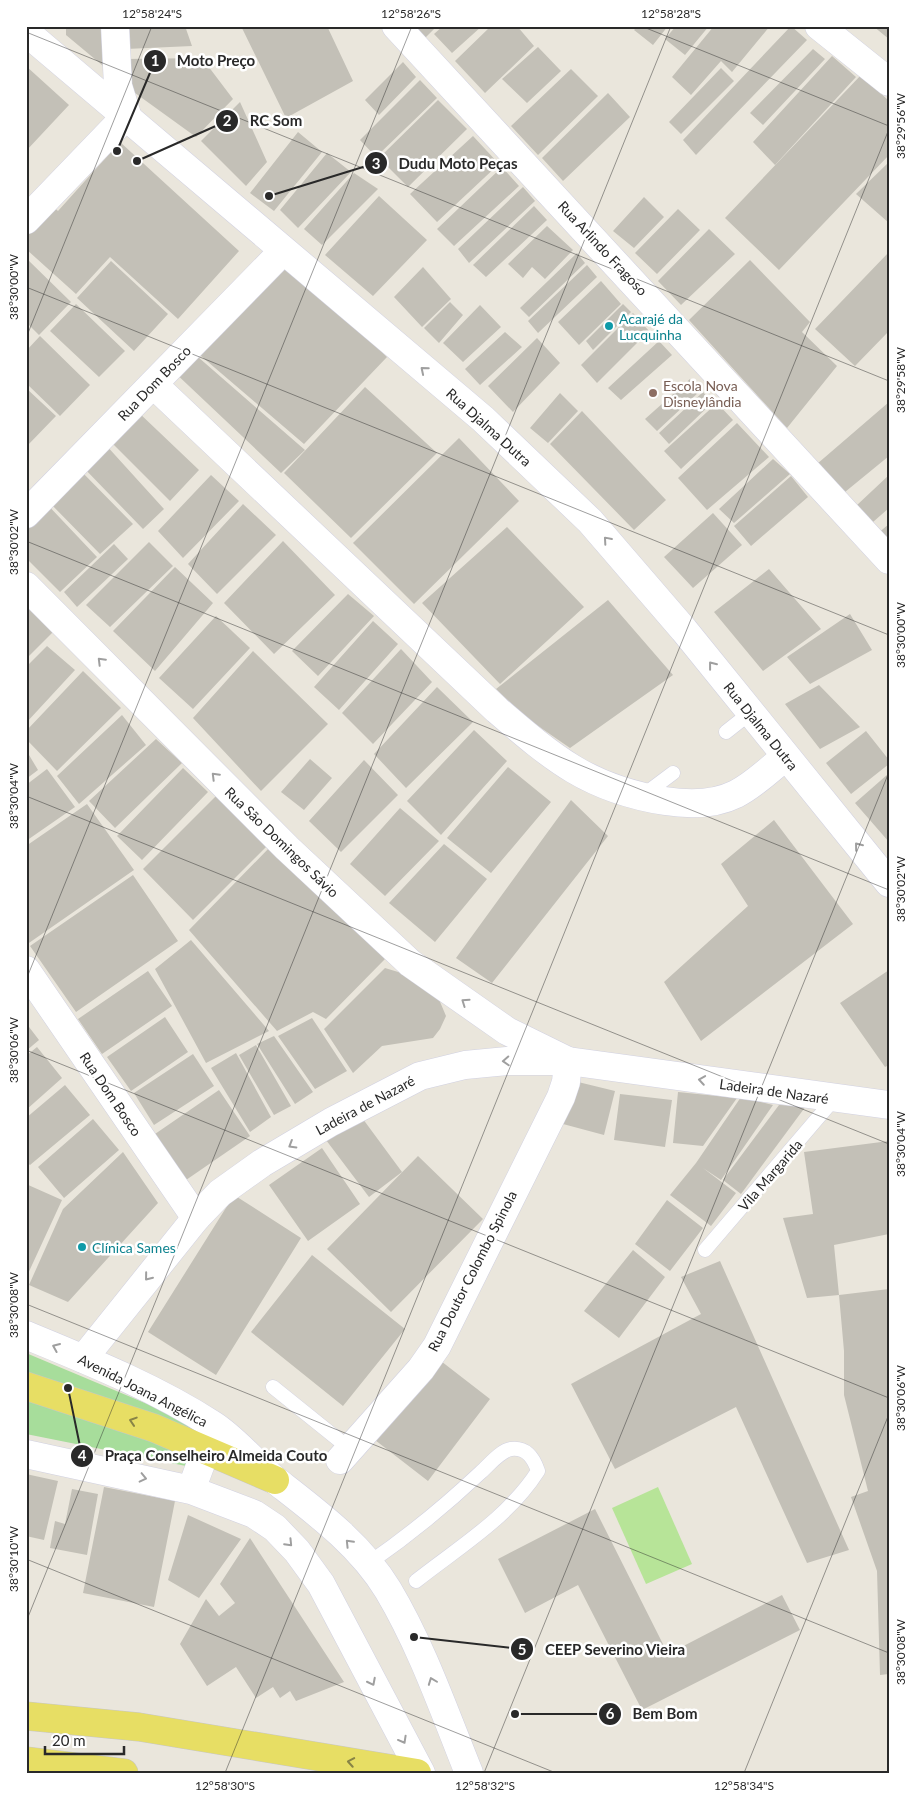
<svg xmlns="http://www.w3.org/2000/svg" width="915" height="1799" font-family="Lato,sans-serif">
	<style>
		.green { fill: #a7dd9b }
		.pitch { fill: #b7e498 }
		.building { fill: #c3c0b7 }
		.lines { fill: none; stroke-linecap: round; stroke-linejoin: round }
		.lane-casing { stroke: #d1d1e1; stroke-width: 15 }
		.street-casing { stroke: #d1d1e1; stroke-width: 29 }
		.secondary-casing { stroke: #d1d1e1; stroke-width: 29 }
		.primary-casing { stroke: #c7c7c7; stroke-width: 29 }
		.lane { stroke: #fff; stroke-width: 14 }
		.street { stroke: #fff; stroke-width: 28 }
		.secondary { stroke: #fff; stroke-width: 28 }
		.primary { stroke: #e7de64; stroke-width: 28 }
		.oneway { stroke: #9f9f9f }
		.oneway2 { stroke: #888446 }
		.ticks { fill: none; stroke: #292929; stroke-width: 1; stroke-opacity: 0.45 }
		.culture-dot { fill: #0f9aa8; stroke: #fff; stroke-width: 2 }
		.education-dot { fill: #8d6e63; stroke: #fff; stroke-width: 2 }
		.labels { text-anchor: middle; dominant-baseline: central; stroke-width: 5; stroke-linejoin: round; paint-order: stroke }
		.street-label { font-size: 14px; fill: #292929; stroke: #fff }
		.culture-label { font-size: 14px; fill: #0d838f; stroke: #fff; text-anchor: start }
		.education-label { font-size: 14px; fill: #785e54; stroke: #fff; text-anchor: start }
		.leader { fill: none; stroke: #292929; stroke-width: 2 }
		.callout-dot { fill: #292929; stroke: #fff; stroke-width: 2 }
		.mark-label { font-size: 15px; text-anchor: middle; font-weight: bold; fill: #fff }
		.callout-label { font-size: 15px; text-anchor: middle; font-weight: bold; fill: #292929; stroke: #fff; stroke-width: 5; stroke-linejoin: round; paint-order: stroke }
		.neatline { fill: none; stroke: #292929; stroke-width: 2 }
		.ticks-label { font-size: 12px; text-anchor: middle; fill: #292929 }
	</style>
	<rect width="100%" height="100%" fill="#eae6dc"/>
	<path class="green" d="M26,1353l169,71 -9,42 -160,-32z"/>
	<path class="pitch" d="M658,1487l34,77 -46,20 -34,-76z"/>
	<path class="building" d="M66,26h41l1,44 -42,-35z
		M125,26h60l7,20 -66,3z
		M241,26h86l26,55 -67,37z
		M416,26h21l-12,12z
		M443,26h39l-30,27 -18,-19z
		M491,26h26l17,20 -49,47 -30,-32z
		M638,26h30l-15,19 -19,-15z
		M676,26h33l-24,29 -20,-16z
		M714,26h56l-38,46 -11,-11 -30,34 -19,-18z
		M791,26l16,14 -111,115 -13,-15z
		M873,26h16v13l-5,-4z
		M538,47l23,24 -34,32 -25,-24z
		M813,49l12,10 -62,66 -13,-12z
		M832,56l24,21 -81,88 -22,-23z
		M202,58l31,41 -37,38 -72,-52 1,-26z
		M403,62l13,15 -37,38 -14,-15z
		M26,66l43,39 -43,46z
		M721,68l13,13 -53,53 -12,-12z
		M571,69l27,27 -60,59 -27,-29z
		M861,75l28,26v54l-110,115 -54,-52z
		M420,80l17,18 -61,59 -16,-17z
		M608,93l22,24 -67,64 -21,-23z
		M438,100l29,29 -59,58 -29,-29z
		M240,102l27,60 -21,24 -45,-45z
		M298,132l24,20 -48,59 -24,-18z
		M473,136l26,28 -62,58 -27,-28z
		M120,142l119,109 -61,68 -68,-62 -34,37 -50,-45v-25l21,-23 11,10z
		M327,153l24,19 -53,56 -18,-18z
		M889,162v61l-33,-29z
		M502,167l17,19 -65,60 -17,-17z
		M354,173l24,16 -56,56 -18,-16z
		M523,187l12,14 -66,62 -11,-14z
		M379,196l48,44 -54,56 -48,-41z
		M644,197l20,20 -30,31 -21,-17z
		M534,206l13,14 -61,57 -13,-12z
		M678,209l22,21 -43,44 -22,-21z
		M547,226l26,24 -28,29 -13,-12 -9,11 -15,-14z
		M709,229l26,25 -54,51 -23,-24z
		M889,252v79l-34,35 -40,-37z
		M577,253l8,10 -56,54 -9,-9z
		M26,258l45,44 -32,33 -13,-13z
		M283,258l104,99 -83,87 -110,-94z
		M750,260l60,62 -8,10 35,34 -50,62 -98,-108z
		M111,261l57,53 -34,37 -57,-53z
		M587,265l10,12 -59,56 -10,-12z
		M423,267l28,32 -29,28 -28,-30z
		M601,281l20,23 -42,41 -21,-23z
		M450,302l13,13 -24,28 -15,-15z
		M76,304l49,47 -26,26 -49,-46z
		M623,304l8,8 -38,38 -7,-9z
		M480,305l21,22 -38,35 -20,-19z
		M633,313l16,18 -52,52 -16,-18z
		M505,332l17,15 -42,38 -15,-16z
		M40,336l50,49 -30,31 -34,-33v-32z
		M537,338l23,25 -47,49 -25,-26z
		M659,341l13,14 -51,45 -13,-12z
		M190,350l115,100 -24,23 -110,-104z
		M690,379l10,12 -43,40 -12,-12z
		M365,387l72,66 -86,85 -67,-65z
		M26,388l30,28 -29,30 -1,-1z
		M703,392l9,11 -43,41 -10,-11z
		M560,393l18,18 -30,32 -18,-15z
		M889,402v54l-44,36 -28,-28z
		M717,403l16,17 -52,49 -17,-18z
		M137,411l62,59 -29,31 -60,-60z
		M582,411l84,89 -32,30 -84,-86z
		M737,423l32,34 -62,53 -29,-32z
		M459,438l60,63 -105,103 -61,-61z
		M105,444l59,65 -21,20 -62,-64z
		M773,459l17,15 -56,49 -15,-14z
		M79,469l54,55 -33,30 -52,-53z
		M211,475l28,26 -56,57 -25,-27z
		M889,475v33l-16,14 -17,-16z
		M791,476l17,21 -57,49 -17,-20z
		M44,501l53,56 -37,35 -34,-34v-39z
		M243,504l33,31 -59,59 -29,-30z
		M713,513l29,32 -49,43 -29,-31z
		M889,524v20l-12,-10z
		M507,527l77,80 -84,77 -78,-81z
		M283,541l52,54 -61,59 -50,-51z
		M149,542l24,24 -63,61 -24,-22z
		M114,544l14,15 -51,48 -13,-15z
		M175,567l38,36 -58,68 -42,-40z
		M769,569l52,60 -58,42 -49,-59z
		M348,594l26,22 -56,60 -26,-25z
		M608,600l65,75 -103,73 -42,-29 -32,-30z
		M26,606l27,26 -27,27z
		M850,614l22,36 -62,34 -23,-27z
		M216,616l34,32 -57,61 -34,-31z
		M373,621l25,23 -59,66 -25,-23z
		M47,646l28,24 -49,53v-56z
		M401,649l31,33 -59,62 -31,-31z
		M253,651l75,73 -67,67 -68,-73z
		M83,671l38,37 -64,63 -31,-32v-8z
		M819,685l41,42 -40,22 -35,-45z
		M437,687l36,35 -67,66 -32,-34z
		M122,715l24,30 -67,59 -22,-28z
		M474,730l33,31 -66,74 -34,-34z
		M866,731l23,29v4l-38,30 -25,-31z
		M156,739l26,24 -67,65 -26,-27z
		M26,750l12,20 -12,9z
		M310,759l22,19 -28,32 -23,-18z
		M364,760l34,35 -57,57 -32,-31z
		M508,767l43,35 -60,71 -44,-35z
		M183,768l25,24 -66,68 -25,-24z
		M47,769l28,38 -49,34v-56z
		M888,774l1,1v67l-34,-39z
		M219,793l50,51 -76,76 -50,-51z
		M571,800l37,36 -116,147 -36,-25z
		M87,804l47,66 -108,75v-99z
		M400,808l39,33 -54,55 -35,-32z
		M774,820l79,104 -152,117 -37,-59 84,-76 -27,-42z
		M444,844l43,35 -52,63 -46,-39z
		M270,847l115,112 -59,60 -13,-7 -36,19 -88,-101z
		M133,875l45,66 -102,71 -46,-66z
		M191,940l78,91 -63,32 -51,-94z
		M385,968l23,7 30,22 8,19 -6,13 -7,9 -51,8 -29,27 -29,-44z
		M889,970v95l-4,2 -45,-64z
		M148,971l24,35 -70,48 -24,-35z
		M165,1017l23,35 -57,39 -24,-34z
		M312,1018l35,53 -32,18 -37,-53z
		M26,1023l13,17 -13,11z
		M274,1036l39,56 -18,12 -38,-60z
		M256,1045l35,61 -17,9 -35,-60z
		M37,1047l25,31 -36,32v-54z
		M236,1053l35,64 -21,15 -39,-64z
		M193,1054l21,32 -60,39 -20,-32z
		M574,1081l41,10 -11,44 -41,-11z
		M65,1085l25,30 -60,50 -4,-3v-44z
		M219,1090l31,46 -64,44 -31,-46z
		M678,1092l59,6 -34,48 -30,-3z
		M620,1094l52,6 -7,47 -51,-7z
		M741,1097l32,8 -52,75 -18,-12 33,25 -25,33 -41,-31 26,-32z
		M779,1105l27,1 -65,88 -18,-14z
		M360,1115l42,57 -33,25 -43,-57z
		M93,1119l26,31 -55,48 -26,-31z
		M889,1141v93l-55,11 5,50 -32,3 -24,-80 30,-4 -9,-62z
		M322,1148l38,56 -52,37 -39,-56z
		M123,1152l35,51 -90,99 -39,-17 34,-76z
		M418,1156l65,63 -92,93 -64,-63z
		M26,1184l36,16 -36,78z
		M234,1195l67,43 -85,137 -68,-43z
		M667,1200l36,28 -33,43 -35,-27z
		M633,1250l32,27 -46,61 -35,-27z
		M312,1255l93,74 -62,77 -92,-74z
		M720,1261l129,289 -42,13 -71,-156 -121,62 -44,-85 130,-70 -20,-37z
		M889,1289v385l-9,1 -3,-104 -26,-74 17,-6 -24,-96v-44l-5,-56z
		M437,1358l53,41 -62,82 -53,-41z
		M26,1474l32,7 -14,59 -18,-4z
		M104,1487l71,14 -21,106 -71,-14z
		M72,1489l26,5 -11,61 -37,-7 5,-27 10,3z
		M595,1509l73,145 114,-59 18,35 -158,80 -64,-125 -53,28 -27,-54z
		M188,1515l53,24 -42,59 -31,-18z
		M250,1538l94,144 -48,19 -6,-10 -10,7 -7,-11 -17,11 -20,-31 -29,19 -27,-42 26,-45 13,17 16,-13 -15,-19z"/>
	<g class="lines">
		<defs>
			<path id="lane" d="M726,732l24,-19
				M641,797l32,-24
				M705,1250l129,-151
				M273,1387l77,62
				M369,1563c39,-27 77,-58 112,-91 8,-7 19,-21 30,-23 16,-2 23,10 27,22 -30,47 -79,76 -122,110"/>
			<path id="street" d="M396,26l493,534
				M819,26l70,56
				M26,220l101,-105 -9,-29 -3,-60
				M153,384l344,326c57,49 92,79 168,91 25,4 49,4 71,-7 18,-9 34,-25 49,-37
				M26,514l257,-263
				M26,586l261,262 123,115 97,68 61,30 -2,21 -5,15 -124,249 -16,23 -81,91
				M26,970l170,248"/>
			<path id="secondary" d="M26,32l457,387 107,102 94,109 205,253
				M26,1335c63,26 130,53 187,90 23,15 41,38 62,55 41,32 85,64 113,110 34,57 56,121 81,183
				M83,1359l113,-141 24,-25 42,-30 69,-41 89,-46 45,-11 42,-4h61l321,44
				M26,1454l165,36 63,24 21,14 22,23 24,33 100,189
				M191,1490l15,-40"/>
			<path id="primary" d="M26,1386l128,42 121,52
				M26,1716l113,11 278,46
				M26,1761l98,12"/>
		</defs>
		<use href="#lane" class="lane-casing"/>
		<use href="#street" class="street-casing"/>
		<use href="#secondary" class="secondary-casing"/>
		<use href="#primary" class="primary-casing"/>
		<use href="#lane" class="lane"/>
		<use href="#street" class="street"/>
		<use href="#secondary" class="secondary"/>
		<use href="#primary" class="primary"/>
	</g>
	<defs><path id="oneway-chevron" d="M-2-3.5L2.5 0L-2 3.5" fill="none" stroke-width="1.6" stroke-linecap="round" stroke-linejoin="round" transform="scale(1.25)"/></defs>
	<g class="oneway">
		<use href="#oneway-chevron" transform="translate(424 370) rotate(-140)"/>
		<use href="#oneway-chevron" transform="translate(607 540) rotate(-131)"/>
		<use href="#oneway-chevron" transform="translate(101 661) rotate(-135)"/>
		<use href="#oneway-chevron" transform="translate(712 665) rotate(-128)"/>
		<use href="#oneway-chevron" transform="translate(215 776) rotate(-135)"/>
		<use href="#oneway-chevron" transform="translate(858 846) rotate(-129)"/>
		<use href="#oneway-chevron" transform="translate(465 1002) rotate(-145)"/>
		<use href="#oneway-chevron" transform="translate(506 1061) rotate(177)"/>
		<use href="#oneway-chevron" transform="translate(702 1080) rotate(-171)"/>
		<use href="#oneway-chevron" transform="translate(292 1145) rotate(149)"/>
		<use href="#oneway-chevron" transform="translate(148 1277) rotate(129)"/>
		<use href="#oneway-chevron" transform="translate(56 1347) rotate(-157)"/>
		<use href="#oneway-chevron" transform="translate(143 1478) rotate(13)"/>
		<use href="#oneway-chevron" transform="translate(289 1543) rotate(46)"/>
		<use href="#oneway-chevron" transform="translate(349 1543) rotate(-134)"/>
		<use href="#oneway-chevron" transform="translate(432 1681) rotate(-111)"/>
		<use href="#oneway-chevron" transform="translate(372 1682) rotate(63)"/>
		<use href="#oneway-chevron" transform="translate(403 1740) rotate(61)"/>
	</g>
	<g class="oneway2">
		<use href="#oneway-chevron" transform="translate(133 1421) rotate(-162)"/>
		<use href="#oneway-chevron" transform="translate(351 1762) rotate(-170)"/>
	</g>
	<path class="ticks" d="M641,26l248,100M26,32l863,349M26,287l863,348M26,338l126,-312M26,541l863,349M26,796l863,348M26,980l386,-954M26,1050l863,348M26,1304l863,349M26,1559l530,214M26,1622l645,-1596M225,1773l664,-1644M484,1773l405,-1001M744,1773l145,-359"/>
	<g class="culture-dot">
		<circle cx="609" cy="326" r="5"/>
		<circle cx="82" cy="1247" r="5"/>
	</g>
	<circle class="education-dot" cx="653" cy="393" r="5"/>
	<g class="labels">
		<g class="street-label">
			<text transform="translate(603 248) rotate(47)">Rua Arlindo Fragoso</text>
			<text transform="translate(154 383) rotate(-46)">Rua Dom Bosco</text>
			<text transform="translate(489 427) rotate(42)">Rua Djalma Dutra</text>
			<text transform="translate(761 726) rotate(51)">Rua Djalma Dutra</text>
			<text transform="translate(282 842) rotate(44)">Rua São Domingos Sávio</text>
			<text transform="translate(774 1091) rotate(8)">Ladeira de Nazaré</text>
			<text transform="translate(111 1094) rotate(56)">Rua Dom Bosco</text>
			<text transform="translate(365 1105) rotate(-28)">Ladeira de Nazaré</text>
			<text transform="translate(770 1175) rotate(-49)">Vila Margarida</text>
			<text transform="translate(472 1271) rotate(-63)">Rua Doutor Colombo Spinola</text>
			<text transform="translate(143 1390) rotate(27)">Avenida Joana Angélica</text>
		</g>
		<g class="culture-label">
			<text x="619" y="318">Acarajé da<tspan x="619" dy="16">Lucquinha</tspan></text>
			<text x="92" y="1247">Clínica Sames</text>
		</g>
		<g class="education-label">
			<text x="663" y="385">Escola Nova<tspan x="663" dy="16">Disneylândia</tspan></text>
		</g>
	</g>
	<path class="leader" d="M117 151L155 61M137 161L227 121M269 196L376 163M68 1388L82 1456M414 1637L522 1649M515 1714L610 1714"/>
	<g class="callout-dot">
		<circle cx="117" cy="151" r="5"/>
		<circle cx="137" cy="161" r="5"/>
		<circle cx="269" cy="196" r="5"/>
		<circle cx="68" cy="1388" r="5"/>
		<circle cx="414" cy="1637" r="5"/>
		<circle cx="515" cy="1714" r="5"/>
		<circle cx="155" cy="61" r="12"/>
		<circle cx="227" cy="121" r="12"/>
		<circle cx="376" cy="163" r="12"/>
		<circle cx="82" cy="1456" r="12"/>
		<circle cx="522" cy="1649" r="12"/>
		<circle cx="610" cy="1714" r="12"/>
	</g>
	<g class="mark-label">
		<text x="155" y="66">1</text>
		<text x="227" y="126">2</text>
		<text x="376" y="169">3</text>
		<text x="82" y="1461">4</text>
		<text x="522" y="1655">5</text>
		<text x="610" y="1719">6</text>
	</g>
	<g class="callout-label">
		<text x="216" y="66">Moto Preço</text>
		<text x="276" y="126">RC Som</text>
		<text x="458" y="169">Dudu Moto Peças</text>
		<text x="216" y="1461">Praça Conselheiro Almeida Couto</text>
		<text x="615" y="1655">CEEP Severino Vieira</text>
		<text x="665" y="1719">Bem Bom</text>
	</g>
	<rect width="915" height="1799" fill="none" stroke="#ffffff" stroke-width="55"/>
	<path d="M45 1746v8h79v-8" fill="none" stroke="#292929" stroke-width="2.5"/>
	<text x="52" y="1746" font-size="15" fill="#292929" stroke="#ffffff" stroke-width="4" paint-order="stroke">20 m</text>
	<rect x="28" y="28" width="860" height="1744" class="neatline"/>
	<g class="ticks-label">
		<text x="152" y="18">12°58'24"S</text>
		<text x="411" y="18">12°58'26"S</text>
		<text x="671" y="18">12°58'28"S</text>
		<text transform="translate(901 126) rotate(-90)" y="4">38°29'56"W</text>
		<text transform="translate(14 287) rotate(-90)" y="4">38°30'00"W</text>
		<text transform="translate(901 380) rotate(-90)" y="4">38°29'58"W</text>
		<text transform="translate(14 542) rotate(-90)" y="4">38°30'02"W</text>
		<text transform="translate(901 635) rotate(-90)" y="4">38°30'00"W</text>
		<text transform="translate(14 796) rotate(-90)" y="4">38°30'04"W</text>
		<text transform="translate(901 889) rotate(-90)" y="4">38°30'02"W</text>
		<text transform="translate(14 1050) rotate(-90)" y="4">38°30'06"W</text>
		<text transform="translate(901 1144) rotate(-90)" y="4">38°30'04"W</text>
		<text transform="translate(14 1305) rotate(-90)" y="4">38°30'08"W</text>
		<text transform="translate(901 1398) rotate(-90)" y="4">38°30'06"W</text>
		<text transform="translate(14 1559) rotate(-90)" y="4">38°30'10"W</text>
		<text transform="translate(901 1652) rotate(-90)" y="4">38°30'08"W</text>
		<text x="225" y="1790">12°58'30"S</text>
		<text x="485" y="1790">12°58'32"S</text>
		<text x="744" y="1790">12°58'34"S</text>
	</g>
</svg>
